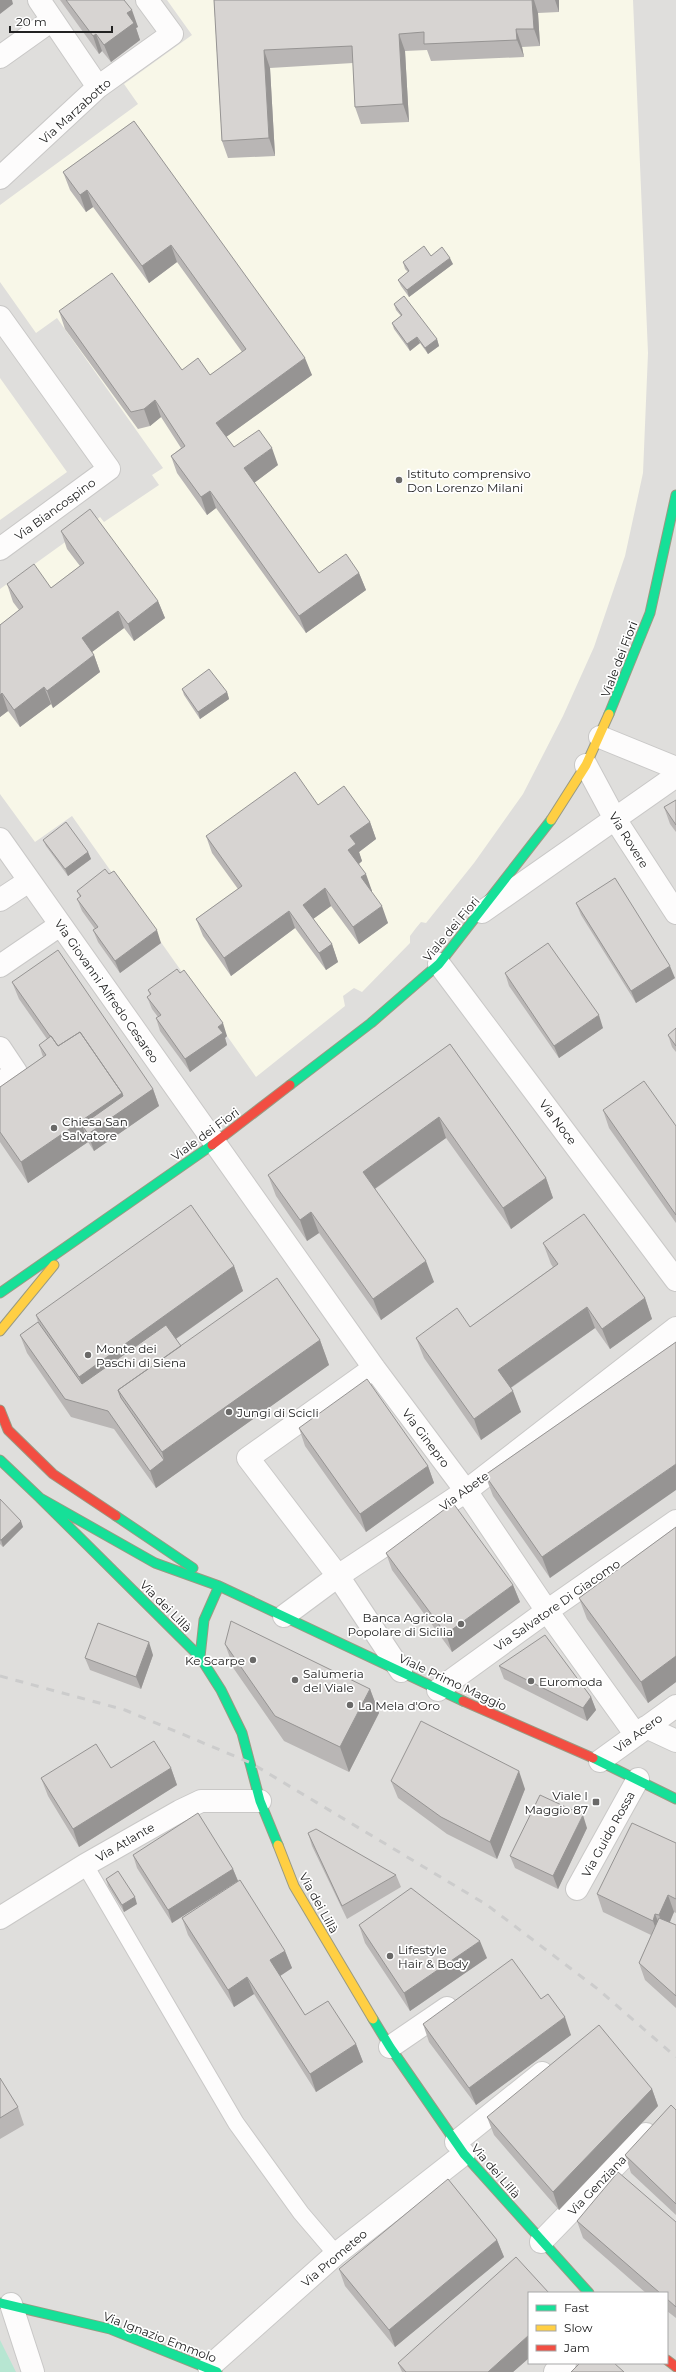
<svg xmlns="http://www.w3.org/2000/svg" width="676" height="2372" font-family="Montserrat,sans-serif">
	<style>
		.residential { fill: #dfdedc; fill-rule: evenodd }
		.education { fill: #f8f7e8 }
		.pitch { fill: #b7e6d2 }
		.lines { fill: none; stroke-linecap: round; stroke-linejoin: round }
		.lane-casing { stroke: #c9c8c7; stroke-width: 18 }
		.street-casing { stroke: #c9c8c7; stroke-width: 24 }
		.fast-casing { stroke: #999a82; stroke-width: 11 }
		.slow-casing { stroke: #999a82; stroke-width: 11 }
		.jam-casing { stroke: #999a82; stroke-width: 11 }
		.lane { stroke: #fdfcfc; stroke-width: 16 }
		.street { stroke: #fdfcfc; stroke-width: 22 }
		.fast { stroke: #16e098; stroke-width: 9 }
		.slow { stroke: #ffcf43; stroke-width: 9 }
		.jam { stroke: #f24e42; stroke-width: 9 }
		.rail { stroke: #ccc; stroke-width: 3; stroke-dasharray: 8 8; stroke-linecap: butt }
		.wall { fill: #b9b6b5 }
		.shaded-wall { fill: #969493 }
		.building { fill: #d7d4d2; stroke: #969493 }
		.poi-dot { fill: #6a6968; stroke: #fff; stroke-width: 1.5 }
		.labels { text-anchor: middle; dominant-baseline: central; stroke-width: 3.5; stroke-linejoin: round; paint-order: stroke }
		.street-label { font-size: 12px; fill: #222; stroke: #fff }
		.poi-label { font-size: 12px; fill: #222; stroke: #fff; text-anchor: start }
	</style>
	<rect width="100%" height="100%" fill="#f0eeeb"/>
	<path class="residential" d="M0,0h676v2372h-676zM529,2293h138v70h-138z"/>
	<path class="education" d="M167,0h466l15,353 -5,120 -18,83 -31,91 -31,69 -40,78 -49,69 -48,60 -5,-1 -5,6 -6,8v7l-48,49 -8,-4 -11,8 2,10 -89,71 -184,-261 -37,26 -35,-48v-205l100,-72 4,5 55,-37 -7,-10 11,-7 -106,-150 -21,15 -36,-51v-77l138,-101 -14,-20 68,-49z
		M0,378l67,94 -67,48z"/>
	<path class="pitch" d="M0,2340l16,32h-16z"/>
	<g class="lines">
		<defs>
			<path id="lane" d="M85,1865l151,258 65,90 35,41"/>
			<path id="street" d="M39,0l59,87
				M0,57l52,-37
				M0,178l98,-91 74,-53 -25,-34
				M0,317l109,152 -109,80
				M600,737l76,31
				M586,765l29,54 61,94
				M0,839l374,529 92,123 81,120 89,124
				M0,900l29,-19
				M482,912l194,-136
				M439,964l237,316
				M0,966l60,-41
				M0,1048l16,24 -16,11
				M374,1368l-126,90 90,118 63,95
				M284,1616l54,-40 128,-85 210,-163
				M438,1690l109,-79 129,-90
				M646,1727l30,14
				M600,1761l76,-55
				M577,1889l61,-110
				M0,1918l85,-53 95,-54 21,-10h59
				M390,2047l57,-39
				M456,2142l86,-69
				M541,2242l105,-108
				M11,2304l22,68
				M209,2367l127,-113 128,-100
				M555,2372l10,-9"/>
			<path id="fast" d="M609,714l41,-101 26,-118
				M290,1085l81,-62 68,-59 112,-144
				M0,1293l212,-148
				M0,1460l40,38 115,65 64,23 244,115
				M40,1498l160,159 21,33 21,43 18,68 18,44
				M116,1516l77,52
				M200,1657l4,-37 15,-34
				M593,1758l83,41
				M373,2019l17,28 74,107 125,139
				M0,2303l110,26 107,43"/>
			<path id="slow" d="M551,820l35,-55 23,-51
				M0,1331l54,-66
				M278,1845l16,41 79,133"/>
			<path id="jam" d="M212,1145l78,-60
				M0,1410l8,20 45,44 63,42
				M463,1701l130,57
				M667,2360l9,7"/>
		</defs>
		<use href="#lane" class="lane-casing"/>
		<use href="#street" class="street-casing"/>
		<use href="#fast" class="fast-casing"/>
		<use href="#slow" class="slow-casing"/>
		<use href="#jam" class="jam-casing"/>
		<use href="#lane" class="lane"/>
		<use href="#street" class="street"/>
		<use href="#fast" class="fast"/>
		<use href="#slow" class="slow"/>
		<use href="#jam" class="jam"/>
		<path class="rail" d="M0,1676l125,34 126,53 236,142 112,85 77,67"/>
	</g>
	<path class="wall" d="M60,0h64l14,27 -2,1 4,12 -29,22 -9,-11 -3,3z
		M214,0h345v12l-21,1 2,33 -18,1 2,10 -93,4 -4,-11 -22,1 4,71 -48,2 -6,-17 -2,-44 -83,5 5,88 -47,2 -6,-17z
		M134,121l178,254 -86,62 8,10 44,18 -24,18 65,90h40l7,17 -60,43 -90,-125 -9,7 -30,-42 -6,-17 10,-8 -20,-31 -11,9 -12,3 -73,-100 -6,-18 123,59 28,5 32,-23 -65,-90 -28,21 -56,-76 -7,5 -16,-22 -7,-18z
		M431,256l22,8 -44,33 -8,-11 -3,-6 10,-8 -3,-3 -2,-7z
		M394,304l43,35 2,7 -11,8 -8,-11 -10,8 -16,-22 -2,-6 9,-7 -5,-6z
		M61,531l97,70 7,17 -31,23 -10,-13 -32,24 2,3 6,17 -47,36 -2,-4 -31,23 -12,-16 -8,6v-92l19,-15 -6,-8 -6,-18 44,4 29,-22 -13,-17z
		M182,689l45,3 2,7 -29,20 -16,-24z
		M676,800v32l-6,-8 -6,-17z
		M318,805l52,17 6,17 -17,13 3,9 -3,3 13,27 -1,1 17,31 -29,21 -28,-38 -18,13 19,25 6,18 -12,8 -31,-42 -64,48 -28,-40 -7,-17 42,-30 -26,-36 -6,-17z
		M43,840l45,12 3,7 -23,17 -22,-30z
		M77,891l84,52 -41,30 -22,-31 -5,-12 2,-1 -13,-18 -5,-12 3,-2z
		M576,903l99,75 -39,25 -55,-88z
		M505,973l98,55 -44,30 -50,-72z
		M12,982l141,107 6,17 -65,45 -6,-9 -60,41 -28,-41v-55l43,-30 -4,-12 8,-6 -28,-40z
		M148,990l79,46 -2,2 2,7 -37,27 -30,-41 -4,-13 2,-1 -6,-8 -5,-12 3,-2z
		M676,1028v24l-4,-5 -4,-12z
		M450,1044l96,134 7,20 -42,31 -65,-91 -71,51 59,93 -53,38 -62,-87 -12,8 -31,-45 -8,-21z
		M603,1110l73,16v97l-67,-95z
		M543,1243l102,55 7,21 -42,30 -15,-21 -84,60 10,24 -40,28 -57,-82 -8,-20 54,-11 83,-60 -2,-3z
		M234,1266l9,25 -67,48 5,7 139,-6 9,25 -173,123 -42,-59 -43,-12 -44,-64 -7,-18 18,-13 -2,-7z
		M676,1342l-126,236 -57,-82 -8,-21z
		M299,1428l129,38 6,17 -68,49 -61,-86z
		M0,1499l23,28 -20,20 -3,-3z
		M676,1527v155l-28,21 -61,-84 -8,-21z
		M386,1553l127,32 7,17 -68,50 -60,-82z
		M225,1644l145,45 9,24 -30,59 -65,-31 -50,-72z
		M153,1655l-12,34 -51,-19 -5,-12z
		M499,1666l92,31 5,13 -9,11 -83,-42z
		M111,1768h60l6,17 -98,62 -31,-51 -7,-18z
		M391,1781l134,8 -28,70 -50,-25 -49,-36z
		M587,1828l-29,61 -43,-21 -5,-12z
		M308,1833l88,42 5,12 -54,32 -35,-73z
		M676,1843v70l-2,-1 -4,10 6,3v83l-31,-28 -6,-17 12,-28 -48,-23 -6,-18z
		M133,1855l100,14 5,12 -66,42 -35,-55z
		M106,1879l31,25 -13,8 -16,-26z
		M182,1918l103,33 7,17 -12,8 25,39 51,29 7,18 -47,30 -62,-98 -20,13 -46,-72z
		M359,1925l128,33 -77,53 -45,-68z
		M541,1999l30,36 -95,70 -47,-63 -6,-18z
		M0,2078l18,29 6,18 -24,14z
		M652,2089l6,17 -99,104 -65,-75 -7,-18z
		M676,2110v105l-45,-42 -6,-18z
		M577,2221l99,1v96l-9,-7v-18h-21l-63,-55z
		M497,2240l7,17 -109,90 -50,-61 -6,-17z
		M529,2293v65l-16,14h-111l-4,-9z"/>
	<path class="shaded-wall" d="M0,0h12l1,4 -13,10z
		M532,0h2l4,13 2,33 -6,-17z
		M555,0h4v12z
		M132,10l6,17 -2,1 4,12 -29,22 -7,-17 23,-32z
		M516,29l6,18 2,10 -7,-17z
		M96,34l6,17 -3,3 -6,-18z
		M399,34l6,17 4,71 -6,-18z
		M264,50l6,18 5,88 -6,-18z
		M87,190l6,17 -7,5 -6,-17z
		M171,245l6,17 -28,21 -7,-17z
		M450,258l3,6 -44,33 -2,-7z
		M417,337l3,6 -10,8 -3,-7z
		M437,339l2,7 -11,8 -3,-6z
		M305,358l7,17 -90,65 -6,-17z
		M155,400l6,17 -11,9 -6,-17z
		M272,448l6,17 -28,21 -6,-18z
		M210,491l6,17 -9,7 -6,-18z
		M359,573l7,17 -60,43 -7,-17z
		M158,601l7,17 -31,23 -6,-17z
		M118,611l6,17 -36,27 -6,-17z
		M94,655l6,17 -47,36 -6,-17z
		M44,687l7,17 -31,23 -6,-17z
		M227,692l2,7 -29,20 -2,-7z
		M2,693l6,18 -8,6v-22z
		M370,822l6,17 -17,13 3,9 -7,6 -7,-17 2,-14z
		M88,852l3,7 -23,17 -3,-7z
		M366,874l6,17 -5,4 -6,-18z
		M325,888l6,18 -22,16 -6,-17z
		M382,906l6,17 -29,21 -6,-17z
		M289,911l6,17 -64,48 -7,-18z
		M157,930l4,13 -41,30 -5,-12z
		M332,944l6,18 -12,8 -7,-17z
		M670,966l5,12 -39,25 -5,-12z
		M599,1015l4,13 -44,30 -5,-12z
		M223,1023l4,13 -2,2 2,7 -37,27 -5,-13 33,-32z
		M153,1089l6,17 -65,45 -6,-17 -6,-9 6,17 -60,41 -7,-21 101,-69z
		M439,1117l7,21 -76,54 -7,-20z
		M546,1178l7,20 -42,31 -8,-21z
		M311,1212l8,21 -12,8 -7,-21z
		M426,1261l8,21 -53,38 -8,-21z
		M234,1266l9,25 -155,110 -9,-24z
		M645,1298l7,21 -42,30 -8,-20z
		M587,1307l8,21 -89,63 -8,-21z
		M320,1340l9,25 -173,123 -6,-17 14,-11 -2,-8z
		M513,1391l8,21 -40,28 -7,-21z
		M676,1464v26l-126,88 -8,-21z
		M428,1466l6,17 -68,49 -6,-18z
		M21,1521l2,6 -20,20 -2,-7z
		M513,1585l7,17 -68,50 -6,-18z
		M149,1642l4,13 -12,34 -5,-12z
		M676,1656v26l-28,21 -7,-21z
		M370,1689l9,24 -30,59 -9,-25z
		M591,1697l5,13 -9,11 -4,-13z
		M171,1768l6,17 -98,62 -6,-18z
		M519,1771l6,18 -28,70 -7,-17z
		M583,1815l4,13 -29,61 -5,-13z
		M233,1869l5,12 -66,42 -4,-13z
		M668,1895l6,17 -9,21 -6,-18z
		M135,1897l2,7 -13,8 -2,-7z
		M655,1914l7,17 -3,7 -6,-17z
		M480,1941l7,17 -77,53 -6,-18z
		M285,1951l7,17 -15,10 -7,-18z
		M247,1977l7,17 -20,13 -6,-17z
		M565,2017l6,18 -95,70 -7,-17z
		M356,2044l7,18 -47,30 -6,-18z
		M652,2089l6,17 -99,104 -6,-18z
		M497,2240l7,17 -109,90 -6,-17z
		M529,2335v23l-16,14h-25z"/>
	<path class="building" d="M66,0h58l8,10 -5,3 7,10 -30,22 -8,-11 -3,2z
		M214,0h318l2,29h-18l1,11 -93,4v-12l-25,2 4,70 -48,3 -3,-61 -88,4 5,88 -47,3z
		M134,121l171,237 -89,65 18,24 25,-17 13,18 -28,20 75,105 27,-19 13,19 -60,43 -89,-125 -9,6 -30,-41 14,-10 -30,-46 -11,9 -13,3 -72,-101 53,-38 70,97 16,-12 12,17 36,-26 -75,-104 -29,21 -55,-76 -7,5 -17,-23z
		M424,246l7,10 11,-9 8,11 -43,32 -9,-10 11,-9 -6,-9z
		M404,296l33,43 -12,9 -8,-11 -10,7 -15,-21 10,-8 -8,-11z
		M90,509l68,92 -30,23 -10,-13 -36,27 12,17 -47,36 -3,-4 -30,23 -12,-17 -2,2v-70l23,-18 -16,-23 27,-20 17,24 33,-25 -23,-32z
		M209,669l18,23 -29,20 -16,-23z
		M295,772l23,33 26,-19 26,36 -20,14 6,8 -8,6 18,24 -5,3 21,29 -29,21 -28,-39 -22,17 29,39 -13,9 -30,-42 -65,47 -28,-39 46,-33 -36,-50z
		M676,800v25l-12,-18z
		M66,822l22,30 -23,17 -22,-29z
		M105,869l4,5 5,-3 43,59 -42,31 -22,-31 5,-3 -21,-28 4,-3 -4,-5z
		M615,878l55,88 -39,25 -55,-88z
		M548,943l51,72 -45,31 -49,-73z
		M58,950l95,139 -65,45 -6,-9 41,-29 -1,-3 -42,-61 -22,14 -7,-10h-1l-38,-54z
		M177,969l3,4 4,-3 39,53 -5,4 5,6 -38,26 -29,-41 5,-3 -14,-18 4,-3 -3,-4z
		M676,1028v18l-8,-11z
		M80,1032l42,61 -101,69 -21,-30v-45l46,-32 -7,-10 12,-9 7,10z
		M450,1044l96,134 -43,30 -64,-91 -76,55 63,89 -53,38 -62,-87 -11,8 -32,-45z
		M644,1081l32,45v89l-73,-105z
		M191,1205l43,61 -155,111 -43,-62z
		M584,1214l61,84 -43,31 -15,-22 -89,63 15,21 -39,28 -58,-81 41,-30 13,19 88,-63 -15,-21z
		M277,1278l43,62 -158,112 -44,-62z
		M38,1322l44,62 84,-59 15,21 -63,44 3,8 43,62 -14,11 -42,-60 -43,-12 -45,-64z
		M676,1342v122l-134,93 -57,-82z
		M367,1379l61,87 -68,48 -61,-86z
		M0,1499l21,22 -20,19h-1z
		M453,1503l60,82 -67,49 -60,-81z
		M676,1527v129l-35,26 -62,-84z
		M231,1621l139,68 -30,58 -65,-31 -50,-72z
		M98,1623l51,19 -13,35 -51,-19z
		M545,1635l46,62 -8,11 -84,-42z
		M421,1721l98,50 -29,71 -49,-25 -50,-36z
		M154,1741l17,27 -98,61 -32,-51 55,-34 15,24z
		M540,1795l43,20 -30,61 -43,-20z
		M198,1813l35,56 -65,41 -35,-55z
		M632,1823l44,20v56l-8,-4 -9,20 -4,-1 -2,7 -56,-27z
		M316,1829l80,46 -54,31 -34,-73z
		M118,1871l17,26 -13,8 -16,-26z
		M240,1880l45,71 -15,9 35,55 23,-14 28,43 -46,30 -63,-97 -19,13 -46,-72z
		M411,1888l69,53 -76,52 -45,-68z
		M659,1918l17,7v71l-37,-33z
		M512,1959l29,40 7,-5 17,23 -96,71 -46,-64z
		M599,2025l53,64 -99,103 -66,-75z
		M0,2078l18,29 -18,11z
		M671,2105l5,5v94l-51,-49z
		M618,2172l58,50v85l-9,-8v-6h-7l-83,-72z
		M448,2179l49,61 -108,90 -50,-61z
		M516,2257l33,36h-20v42l-41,37h-82l-8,-9z
		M580,2363h34l10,9h-53z"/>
	<g class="poi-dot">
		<circle cx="399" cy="480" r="4"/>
		<circle cx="54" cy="1128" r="4"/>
		<circle cx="88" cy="1355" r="4"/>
		<circle cx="229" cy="1412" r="4"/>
		<circle cx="461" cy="1624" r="4"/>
		<circle cx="253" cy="1660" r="4"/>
		<circle cx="295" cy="1680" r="4"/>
		<circle cx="531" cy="1681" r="4"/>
		<circle cx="350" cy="1705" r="4"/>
		<rect x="592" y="1798" width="8" height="8" rx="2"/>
		<circle cx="390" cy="1956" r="4"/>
	</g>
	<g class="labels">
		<g class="street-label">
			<text transform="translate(75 111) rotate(-42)">Via Marzabotto</text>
			<text transform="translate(55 509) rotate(-36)">Via Biancospino</text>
			<text transform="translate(619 659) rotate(-69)">Viale dei Fiori</text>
			<text transform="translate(629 840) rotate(58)">Via Rovere</text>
			<text transform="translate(451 929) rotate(-50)">Viale dei Fiori</text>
			<text transform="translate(107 991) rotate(55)">Via Giovanni Alfredo Cesareo</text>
			<text transform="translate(558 1122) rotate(53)">Via Noce</text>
			<text transform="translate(205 1134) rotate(-36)">Viale dei Fiori</text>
			<text transform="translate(426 1438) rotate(53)">Via Ginepro</text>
			<text transform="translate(464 1491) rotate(-36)">Via Abete</text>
			<text transform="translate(557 1605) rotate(-35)">Via Salvatore Di Giacomo</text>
			<text transform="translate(166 1606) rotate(45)">Via dei Lillà</text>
			<text transform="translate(453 1682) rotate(25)">Viale Primo Maggio</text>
			<text transform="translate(638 1733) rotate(-36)">Via Acero</text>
			<text transform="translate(608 1834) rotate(-61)">Via Guido Rossa</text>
			<text transform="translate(125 1842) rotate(-30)">Via Atlante</text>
			<text transform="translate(319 1903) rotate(61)">Via dei Lillà</text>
			<text transform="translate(496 2171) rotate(49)">Via dei Lillà</text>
			<text transform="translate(597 2185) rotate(-46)">Via Genziana</text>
			<text transform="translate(334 2258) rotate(-40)">Via Prometeo</text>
			<text transform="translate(160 2337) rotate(21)">Via Ignazio Emmolo</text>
		</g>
		<g class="poi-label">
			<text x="407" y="473">Istituto comprensivo<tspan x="407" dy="14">Don Lorenzo Milani</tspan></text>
			<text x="62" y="1121">Chiesa San<tspan x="62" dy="14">Salvatore</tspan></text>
			<text x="96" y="1348">Monte dei<tspan x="96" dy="14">Paschi di Siena</tspan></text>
			<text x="237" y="1412">Jungi di Scicli</text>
			<text x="453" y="1617" text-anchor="end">Banca Agricola<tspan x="453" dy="14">Popolare di Sicilia</tspan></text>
			<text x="245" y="1660" text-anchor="end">Ke Scarpe</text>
			<text x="303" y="1673">Salumeria<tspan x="303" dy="14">del Viale</tspan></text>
			<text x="539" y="1681">Euromoda</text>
			<text x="358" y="1705">La Mela d'Oro</text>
			<text x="588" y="1795" text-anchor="end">Viale I<tspan x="588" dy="14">Maggio 87</tspan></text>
			<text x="398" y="1949">Lifestyle<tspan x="398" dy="14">Hair &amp; Body</tspan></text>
		</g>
	</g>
	<rect x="528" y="2292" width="140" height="72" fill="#ffffff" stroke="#a7a7a7"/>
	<rect x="536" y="2305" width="20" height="6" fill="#16e098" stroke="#a7a7a7"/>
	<text x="564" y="2312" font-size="12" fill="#222222">Fast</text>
	<rect x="536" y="2325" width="20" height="6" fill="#ffcf43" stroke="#a7a7a7"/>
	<text x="564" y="2332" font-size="12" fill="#222222">Slow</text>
	<rect x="536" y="2345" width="20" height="6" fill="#f24e42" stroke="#a7a7a7"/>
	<text x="564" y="2352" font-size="12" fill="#222222">Jam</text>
	<path d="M10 26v6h102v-6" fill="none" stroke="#222222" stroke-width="2"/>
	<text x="16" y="26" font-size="12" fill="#222222" stroke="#ffffff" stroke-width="3" paint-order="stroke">20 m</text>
</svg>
